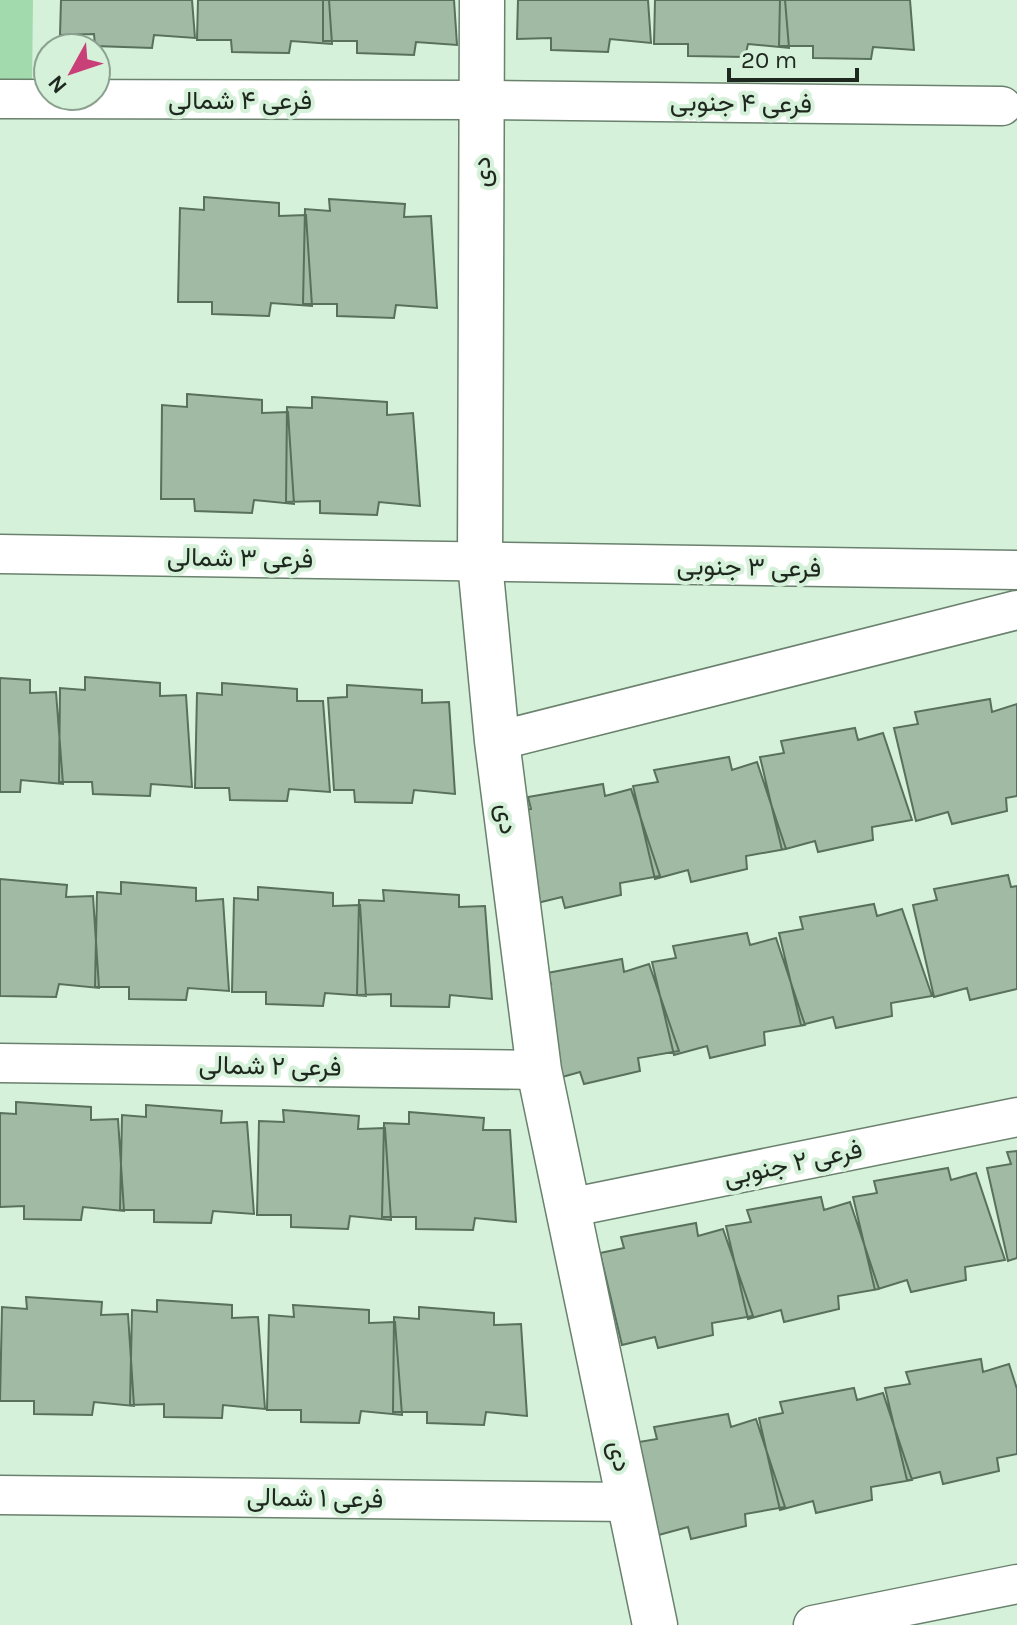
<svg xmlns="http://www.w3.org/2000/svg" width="1017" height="1625" font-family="Karla,Vazirmatn,sans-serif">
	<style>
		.green { fill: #a3daad }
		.building { fill: #a0baa4; stroke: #58705c; stroke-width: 2 }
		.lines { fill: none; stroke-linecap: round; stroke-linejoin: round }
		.minor-casing { stroke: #69816d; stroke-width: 41 }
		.tertiary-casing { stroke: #69816d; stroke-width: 47 }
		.minor { stroke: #fff; stroke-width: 38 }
		.tertiary { stroke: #fff; stroke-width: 44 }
		.labels { text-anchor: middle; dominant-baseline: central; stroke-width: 8; stroke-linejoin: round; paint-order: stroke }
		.street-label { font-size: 26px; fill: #1e281f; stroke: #d6f1da }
	</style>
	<rect width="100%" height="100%" fill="#d6f1da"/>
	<path class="green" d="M0,0h33l-1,88 -32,3z"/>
	<path class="building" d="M61,0h131l3,38 -41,-3 -2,13 -57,-2 -1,-12 -34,1z
		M198,0h131l3,44 -41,-3 -2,12 -57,-1 -1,-12h-34z
		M323,0h131l3,45 -41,-3 -2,13 -57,-2v-12h-34z
		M518,0h130l3,43 -41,-4 -2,13 -57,-2v-12l-34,1z
		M655,0h130l4,48 -41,-4 -3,13 -57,-1v-12h-34z
		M780,0h130l4,50 -41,-3 -2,12 -58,-1v-12h-34z
		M204,197l75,6v13l27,-1 6,91 -41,-3 -2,13 -57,-2v-12h-34l2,-94 24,2z
		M329,199l76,5 -1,13 27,-1 6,92 -41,-3 -2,13 -57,-2v-12h-34l2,-95 25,2z
		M187,394l75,6v13l26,-1 6,92 -40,-4 -2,13 -57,-2 -1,-12h-33l1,-94 25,2z
		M312,397l75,5v13l26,-2 7,93 -41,-4 -2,13 -57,-2v-12l-34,1 1,-95 25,1z
		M85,677l75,6v13l26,-1 6,92 -41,-3 -1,12 -57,-2 -1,-12h-33l1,-94 25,2z
		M0,678l30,2v13l26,-1 7,92 -42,-4 -1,12h-20z
		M222,683l75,6v12h26l7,91 -41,-3 -2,12 -57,-1 -1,-12h-34l2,-95 25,2z
		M347,685l75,5v13l27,-1 6,92 -41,-4 -2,13 -57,-1 -1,-12h-20l-6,-92 19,-1z
		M990,699l2,13 25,-8v92l-11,2 1,13 -55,13 -4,-12 -32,9 -22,-93 24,-4 -3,-12z
		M855,728l3,12 25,-7 29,87 -40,7 1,13 -55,12 -3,-11 -33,9 -22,-93 24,-4 -3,-12z
		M729,757l3,13 25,-8 29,87 -40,7 1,13 -56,13 -3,-12 -33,9 -22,-93 25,-4 -4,-12z
		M603,784l2,12 26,-7 29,87 -40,7 1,12 -56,13 -3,-11 -33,8 -18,-93 20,-3 -3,-12z
		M1008,875l3,12 6,-1v103l-47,11 -3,-12 -33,9 -21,-92 24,-5 -3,-11z
		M0,879l67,6 -1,12 27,-1 6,92 -40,-4 -3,13 -56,-1z
		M121,882l75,6v13l27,-2 6,92 -41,-3 -2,12 -57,-1v-12h-34l2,-95 24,2z
		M258,887l75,6v13l27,-1 6,91 -41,-3 -2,13 -57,-2v-12h-34l2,-94 24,2z
		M383,890l76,5v12l26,-1 7,93 -42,-4 -1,12 -58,-1v-12l-34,1 2,-95 25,1z
		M874,904l3,12 25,-7 30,87 -41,7 1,13 -56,12 -3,-11 -32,8 -22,-92 24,-4 -3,-12z
		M747,933l3,12 26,-7 29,87 -41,7 1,13 -55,13 -3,-12 -33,9 -22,-93 24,-4 -3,-12z
		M622,959l2,13 25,-8 30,87 -41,7 2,13 -56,13 -4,-12 -32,9 -16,-95 19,-2 -4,-11z
		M16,1102l75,5v13l27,-1 6,92 -41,-4 -2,13 -57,-1v-13l-24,1v-94l16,1z
		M146,1105l76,6 -1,12 26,-1 7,92 -41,-3 -2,12 -57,-1v-12h-34l2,-95 24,2z
		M283,1110l76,6 -1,13 27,-1 6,92 -41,-4 -2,13 -57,-2v-12h-34l2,-94 25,1z
		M409,1112l75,6 -1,12h27l6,92 -41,-4 -2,12 -57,-1v-12h-34l2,-94 25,1z
		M1017,1151v107l-9,3 -21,-93 24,-4 -4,-12z
		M948,1168l3,12 25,-7 29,87 -40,7 1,13 -55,12 -4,-12 -32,10 -22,-93 24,-4 -3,-12z
		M821,1197l3,13 26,-8 29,87 -41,7 1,13 -55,13 -3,-12 -33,9 -22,-93 25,-4 -4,-12z
		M696,1223l2,13 25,-7 30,87 -41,7 1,12 -55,13 -3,-11 -33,8 -22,-92 24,-5 -3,-11z
		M26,1297l76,5 -1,13 27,-1 6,92 -40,-4 -2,13 -58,-1v-13h-34l2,-94 25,2z
		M157,1300l75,5v13l26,-1 7,92 -42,-4 -1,13 -58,-1v-13l-34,1 2,-95 25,2z
		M293,1305l76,5v13l26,-1 7,93 -41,-4 -2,12 -58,-1v-12h-34l2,-95 25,2z
		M419,1307l75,6v12l27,-1 6,92 -41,-4 -2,13 -57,-2v-11h-34l1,-95 25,2z
		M981,1359l2,13 26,-8 8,25v65l-20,4 2,13 -56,13 -3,-12 -33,8 -22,-92 25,-4 -4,-12z
		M854,1388l3,12 26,-7 29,87 -41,7 1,13 -56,13 -3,-12 -33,9 -21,-92 24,-5 -3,-11z
		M728,1414l3,13 25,-8 29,88 -40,7 1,12 -55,13 -3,-12 -33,9 -22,-93 24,-4 -3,-12z"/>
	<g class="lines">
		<defs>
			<path id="minor" d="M0,99l481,1 521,6
				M0,554l1017,16
				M497,741l520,-131
				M0,1063l539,7
				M568,1208l449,-91
				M0,1495l630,7
				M813,1625l204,-41"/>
			<path id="tertiary" d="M482,0l-2,563 17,178 42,329 116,555"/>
		</defs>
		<use href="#minor" class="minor-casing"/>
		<use href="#tertiary" class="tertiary-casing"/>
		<use href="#minor" class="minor"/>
		<use href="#tertiary" class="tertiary"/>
	</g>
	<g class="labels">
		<g class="street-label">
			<text x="240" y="100">فرعی ۴ شمالی</text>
			<text transform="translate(741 103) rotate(1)">فرعی ۴ جنوبی</text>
			<text transform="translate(481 172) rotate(-90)">دی</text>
			<text transform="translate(240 558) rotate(1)">فرعی ۳ شمالی</text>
			<text transform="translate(749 567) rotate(1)">فرعی ۳ جنوبی</text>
			<text transform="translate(507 819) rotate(83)">دی</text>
			<text transform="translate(270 1066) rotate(1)">فرعی ۲ شمالی</text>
			<text transform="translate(793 1163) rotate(-12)">فرعی ۲ جنوبی</text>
			<text transform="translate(620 1456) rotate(78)">دی</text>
			<text transform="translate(315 1498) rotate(1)">فرعی ۱ شمالی</text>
		</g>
	</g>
	<g transform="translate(72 72) rotate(230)"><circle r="38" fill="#d6f1da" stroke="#8ca18f" stroke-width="2"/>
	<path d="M0-6L14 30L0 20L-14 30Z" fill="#c93f77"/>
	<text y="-12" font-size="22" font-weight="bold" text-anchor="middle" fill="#1e281f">N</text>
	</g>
	<path d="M729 68v12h128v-12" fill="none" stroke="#1e281f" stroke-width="4"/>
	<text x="741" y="68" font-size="24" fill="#1e281f" stroke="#d6f1da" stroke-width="6" paint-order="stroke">20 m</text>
</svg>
